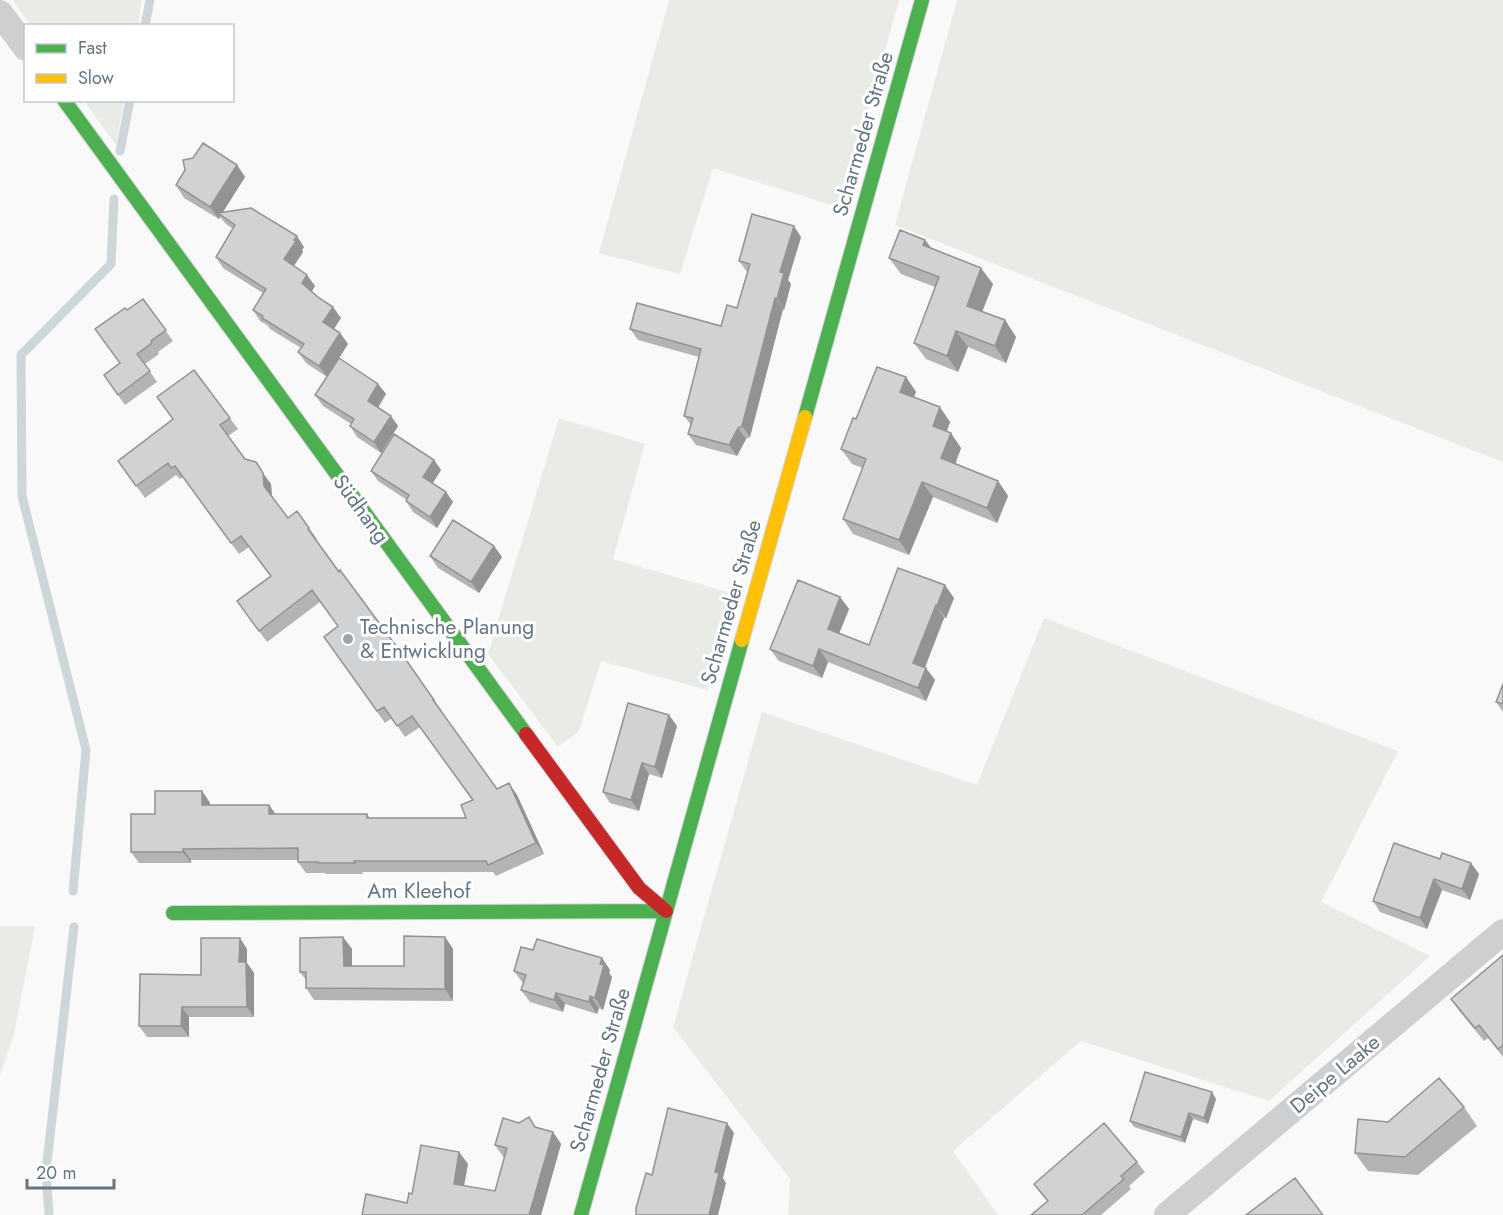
<svg xmlns="http://www.w3.org/2000/svg" width="1503" height="1215" font-family="Jost,sans-serif">
	<style>
		.green { fill: #e8ebe6 }
		.lines { fill: none; stroke-linecap: round; stroke-linejoin: round }
		.stream { stroke: #ced6d9; stroke-width: 9 }
		.fast-casing { stroke: #d5d6d7; stroke-width: 16 }
		.slow-casing { stroke: #d5d6d7; stroke-width: 16 }
		.jam-casing { stroke: #d5d6d7; stroke-width: 16 }
		.street { stroke: #cecfd0; stroke-width: 26 }
		.fast { stroke: #4caf50; stroke-width: 14 }
		.slow { stroke: #ffc107; stroke-width: 14 }
		.jam { stroke: #c62828; stroke-width: 14 }
		.wall { fill: #b3b5b5 }
		.shaded-wall { fill: #929394 }
		.building { fill: #d0d2d3; stroke: #929394; stroke-width: 1.5 }
		.poi-dot { fill: #99a4ac; stroke: #fff; stroke-width: 2 }
		.labels { text-anchor: middle; dominant-baseline: central; stroke-width: 6; stroke-linejoin: round; paint-order: stroke }
		.street-label { font-size: 21px; fill: #657683; stroke: #fff }
		.poi-label { font-size: 21px; fill: #657683; stroke: #fff; text-anchor: start }
	</style>
	<rect width="100%" height="100%" fill="#f9f9f9"/>
	<path class="green" d="M13,0h129l-4,25 -107,1z
		M669,0h230l-58,208 -128,-40 -33,106 -81,-21z
		M957,0h546v462l-608,-237z
		M84,101h40l-8,44z
		M559,418l86,26 -32,115 121,35 -26,96 -107,-29 -22,70 -21,16 -70,-93z
		M1044,618l354,133 -77,151 109,54 -161,145 -188,-60 -128,110 45,64h-210l2,-36 -117,-152 89,-315 215,73z
		M0,926h35l-21,108 -14,41z"/>
	<g class="lines">
		<path class="stream" d="M145,26l5,-26
			M120,151l10,-51
			M73,891l13,-141 -64,-254 -1,-141 90,-91 3,-65
			M49,1215l-3,-44 28,-244"/>
		<defs>
			<path id="fast" d="M64,100l462,634
				M805,417l117,-417
				M173,913l493,-2
				M581,1215l161,-575"/>
			<path id="slow" d="M742,640l63,-223"/>
			<path id="jam" d="M526,734l113,154 27,23"/>
		</defs>
		<use href="#fast" class="fast-casing"/>
		<use href="#slow" class="slow-casing"/>
		<use href="#jam" class="jam-casing"/>
		<path class="street" d="M0,13l26,35
			M1167,1215l336,-283"/>
		<use href="#fast" class="fast"/>
		<use href="#slow" class="slow"/>
		<use href="#jam" class="jam"/>
	</g>
	<path class="wall" d="M237,165l8,12 -22,35 81,35 -2,3 1,2 -9,14 21,20 -3,5 29,27 -7,11 6,4 8,11 -21,33 -21,-14 -8,-11 3,-4 -31,-19 -3,-4 -7,-4 -7,-11 10,-17 -40,-25 -7,-11 17,-28 -7,-5 -6,-7 -1,2 -35,-21 -8,-13z
		M801,237l-13,43 3,4 -7,26 -1,-1 -33,128 -4,2 -9,17 -41,-11 -8,-11 3,-9 -7,-9 15,-59 -61,-17 -8,-11 91,-3 16,-18 10,-36 -8,-11z
		M925,240l6,8 62,36 -11,28 23,8 11,17 -10,26 -38,-16 -10,25 -32,-13 -12,-16 21,-56 -34,-13 -12,-16z
		M143,299l30,42 -15,11 1,2 -14,10 12,18 -32,23 -21,-30 16,-12 7,-53z
		M194,370l44,59 -10,7 17,23 26,25 1,13 16,21 9,-7 20,28 -1,1 86,114 40,57 -1,1 56,77 20,6 27,59 -48,22 -3,-4h-131l1,2h-37l-1,-1h-19l-8,-11v-2h-107v3h-52l-8,-11 24,-38 47,-23 8,12v2h59l6,9h92l3,4h96l6,-18 -52,-73 -15,10 -13,-19 -7,5 -61,-86 14,-11 -18,-24 -53,40 -30,-41 33,-25 -21,-29 -10,7 -56,-77 -3,2 -4,-4 -31,23 -27,-37 55,-42z
		M906,377l10,15 -2,5 36,25 -3,9 14,17 -6,16 43,17 10,15 -11,27 -64,-26 -24,58 -56,-21 -10,-15 20,-51 -11,-4 -11,-15 15,-30z
		M378,384l8,10 -8,14 20,18 -17,27 -24,-16 -7,-11 1,-2 -28,-18 -8,-11z
		M434,460l7,10 -8,13 13,9 7,10 -16,26 -24,-16 -7,-11 1,-1 -29,-19 -7,-10z
		M494,546l8,11 -23,36 -41,-25 -8,-12z
		M898,568l56,30 -8,20h-2l-19,49 10,13 -9,21 -98,-39 -6,16 -43,-17 -9,-12 70,-52 9,12 -10,25 30,11z
		M1503,684v28l-7,-10z
		M677,726l-15,52 -13,-4 -10,37 -29,-8 -7,-11z
		M1440,859l39,15 -9,26 -28,-10 -15,39 -47,-17 -7,-11z
		M343,937l9,12v17h52l41,-29 8,12v52l-139,-1 -8,-12v-8l-6,-8z
		M247,949v14l7,10v44h-65v20h-42l-8,-11 62,-51z
		M533,950l69,8 8,12 -1,3 3,4 -9,33 -4,-2 -2,6 -32,-10 -2,8 -33,-10 -9,-12 3,-7 -2,-1 -8,-11z
		M1503,955v102l-15,-19 -4,3 -24,-29 -9,-13z
		M1216,1099l-8,25 -15,-5 -8,24 -51,-16 -4,-6z
		M1464,1107l13,19 -59,49 -50,-4 -13,-18 33,-31z
		M536,1127l17,5 8,12 -20,71h-179l45,-12 5,-9 47,-42 9,12 -4,22 31,5 9,-33 -9,-13z
		M1137,1162l8,10 -16,14 2,3 -30,26h-70l16,-14 -13,-17z"/>
	<path class="shaded-wall" d="M237,165l8,12 -24,38 -3,-2 2,4 -1,2 -9,-12z
		M794,226l7,11 -13,43 3,4 -7,26 -7,-11 3,-27z
		M297,236l7,11 -2,3 1,2 -12,18 -7,-11z
		M925,240l12,16 -14,-11z
		M981,268l12,16 -15,38 -11,-16z
		M307,275l8,11 -5,8 -8,-11z
		M775,298l8,11 -33,128 -8,-11z
		M333,307l8,11 -10,15 -8,-11z
		M1005,320l11,17 -10,26 -11,-17z
		M956,331l12,16 -10,25 -11,-16z
		M340,333l8,11 -21,33 -8,-11z
		M906,377l10,15 -6,14 -10,-14z
		M378,384l8,10 -11,18 -7,-11z
		M940,407l10,15 -7,19 -10,-15z
		M391,416l7,10 -17,27 -7,-11z
		M738,428l8,11 -9,17 -8,-11z
		M951,433l10,15 -9,25 -11,-15z
		M434,460l7,10 -11,17 -7,-10z
		M263,473l8,11 1,14 -8,-12z
		M998,481l10,15 -11,27 -10,-15z
		M922,482l11,15 -24,58 -10,-15z
		M446,492l7,10 -16,26 -7,-11z
		M494,546l8,11 -23,36 -8,-11z
		M945,585l9,13 -8,20 -9,-12z
		M840,597l9,12 -13,32 -8,-12z
		M936,605l8,13 -22,57 -9,-12z
		M819,649l9,13 -6,16 -9,-12z
		M926,668l9,12 -9,21 -8,-13z
		M669,715l8,11 -15,52 -7,-11z
		M642,763l7,11 -10,37 -8,-11z
		M509,783l8,12 27,59 -8,-11z
		M202,791l8,12 1,13 -9,-11z
		M269,805l8,11 -8,-2z
		M183,849l8,11v3l-8,-11z
		M1471,863l8,11 -9,26 -8,-11z
		M1434,879l8,11 -15,39 -7,-11z
		M343,937l9,12v28l-8,-11z
		M445,937l8,12v52l-8,-12z
		M240,938l7,11v14l7,10v44l-7,-10 -8,-45z
		M602,958l8,12 -1,3 3,4 -9,33 -8,-12 5,-34z
		M556,993l9,11 -2,8 -9,-12z
		M590,996l9,12 -2,6 -8,-12z
		M182,1007l7,10v20l-8,-11z
		M1212,1092l4,7 -8,25 -4,-6z
		M1189,1113l4,6 -8,24 -4,-6z
		M727,1123l7,10 -11,45 3,5 -8,32h-9l6,-43z
		M553,1132l8,12 -20,71h-12z
		M459,1152l9,12 -6,32 -8,-12z"/>
	<path class="building" d="M203,143l34,22 -27,42 -34,-22 9,-15 -2,-10 10,-2z
		M251,208l46,28 -3,4 2,1 -12,18 23,16 -5,8 17,15 14,9 -10,15 17,11 -21,33 -21,-14 6,-8 -42,-26 1,-2 -10,-6 13,-21 -50,-32 19,-32 -17,-12z
		M752,214l42,12 -14,46 4,1 -7,26 -2,-1 -33,128 -4,2 -9,17 -41,-11 5,-16 -9,-2 17,-67 -71,-20 7,-26 84,23 6,-21 10,3 13,-44 -11,-3z
		M900,230l25,10 -2,5 58,23 -14,38 38,14 -10,26 -39,-15 -9,25 -33,-13 25,-66 -50,-19z
		M143,299l23,31 -15,11 1,2 -15,11 13,17 -32,24 -14,-20 16,-12 -25,-34 30,-21 2,2z
		M339,358l39,26 -10,17 23,15 -17,26 -24,-16 4,-7 -39,-24z
		M877,367l29,10 -6,15 40,15 -7,19 18,7 -10,25 57,23 -11,27 -65,-26 -23,58 -56,-21 23,-60 -25,-10 12,-31 3,1z
		M194,370l36,48 -10,7 25,34 11,3 7,11 1,13 24,32 9,-7 12,17 -1,1 31,43 1,-2 62,84 32,46h-1l64,89 12,-6 27,60 -48,22 -2,-4h-132l1,2h-37v-1h-20v-14l-115,1v3h-52v-38h24v-23h47v14h67v9h98v4h99l-5,-13 12,-5 -61,-84 -15,10 -13,-19 -7,4 -53,-74 14,-11 -26,-36 -53,41 -22,-30 34,-25 -30,-40 -10,7 -56,-77 -4,2 -3,-5 -32,23 -18,-25 55,-42 -16,-22z
		M394,434l40,26 -11,17 23,15 -16,25 -24,-16 3,-6 -38,-24z
		M453,520l41,26 -23,36 -41,-26z
		M898,568l47,17 -8,21 -1,-1 -23,58 13,5 -8,20 -99,-39 -6,17 -43,-17 28,-69 42,17 -12,32 41,16z
		M1503,684v20l-7,-2z
		M628,703l41,12 -14,52 -13,-4 -11,37 -28,-8z
		M1394,843l46,16 2,-6 29,10 -9,26 -28,-10 -14,39 -47,-17z
		M404,936l41,1v52l-139,-1v-16h-6v-34l43,-1 1,29h60z
		M201,938h39l-1,24h7l1,45h-65l-1,19h-42l1,-52 61,1z
		M537,939l65,19 -2,6 4,1 -9,33 -5,-2 -1,6 -33,-9 -2,7 -33,-10 5,-15 -12,-4 7,-24 12,3z
		M1503,955v90l-5,4 -19,-24 -4,3 -24,-29z
		M1145,1072l67,20 -8,26 -15,-5 -8,24 -51,-16z
		M1439,1078l25,29 -59,50 -50,-4 3,-34 30,3z
		M668,1108l59,15 -12,49 4,1 -10,42h-73v-7l10,-35 6,2z
		M529,1117l6,10 18,5 -24,83h-167l4,-21 41,9 2,-10 3,1 9,-49 38,7 -5,32 41,7 12,-43 -12,-3 8,-27 16,5z
		M1104,1123l33,39 -16,14 3,3 -42,36h-51l17,-14 -14,-17z
		M1295,1178l28,37h-77z"/>
	<circle class="poi-dot" cx="348" cy="639" r="6"/>
	<g class="labels">
		<g class="street-label">
			<text transform="translate(863 134) rotate(-74)">Scharmeder Straße</text>
			<text transform="translate(361 509) rotate(54)">Südhang</text>
			<text transform="translate(731 602) rotate(-74)">Scharmeder Straße</text>
			<text x="419" y="891">Am Kleehof</text>
			<text transform="translate(600 1070) rotate(-74)">Scharmeder Straße</text>
			<text transform="translate(1335 1074) rotate(-40)">Deipe Laake</text>
		</g>
		<g class="poi-label">
			<text x="360" y="627">Technische Planung<tspan x="360" dy="24">&amp; Entwicklung</tspan></text>
		</g>
	</g>
	<rect x="24" y="24" width="210" height="78" fill="#ffffff" stroke="#c1c8cd" stroke-width="1.5"/>
	<rect x="36" y="44" width="30" height="9" fill="#4caf50" stroke="#c1c8cd" stroke-width="1.5"/>
	<text x="78" y="54" font-size="18" fill="#657683">Fast</text>
	<rect x="36" y="74" width="30" height="9" fill="#ffc107" stroke="#c1c8cd" stroke-width="1.5"/>
	<text x="78" y="84" font-size="18" fill="#657683">Slow</text>
	<path d="M27 1179v9h87v-9" fill="none" stroke="#657683" stroke-width="3"/>
	<text x="36" y="1179" font-size="18" fill="#657683" stroke="#ffffff" stroke-width="4.5" paint-order="stroke">20 m</text>
</svg>
